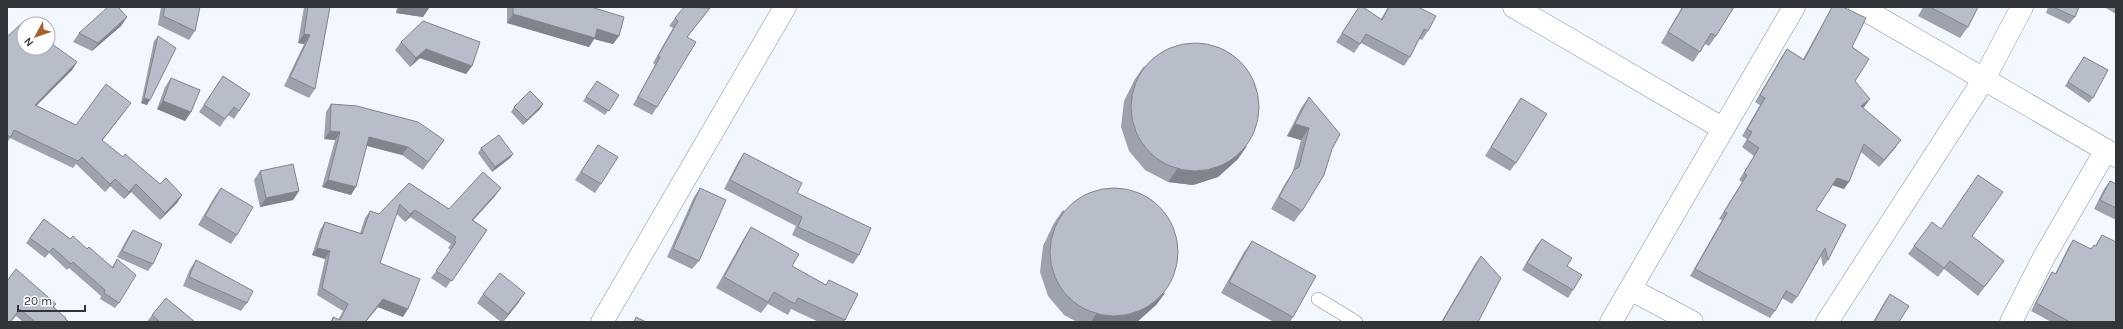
<svg xmlns="http://www.w3.org/2000/svg" width="2123" height="329" font-family="Karla,sans-serif">
	<style>
		.lines { fill: none; stroke-linecap: round; stroke-linejoin: round }
		.service-casing { stroke: #888e99; stroke-width: 14 }
		.minor-casing { stroke: #888e99; stroke-width: 23 }
		.tertiary-casing { stroke: #888e99; stroke-width: 23 }
		.service { stroke: #fff; stroke-width: 13 }
		.minor { stroke: #fff; stroke-width: 22 }
		.tertiary { stroke: #fff; stroke-width: 22 }
		.wall { fill: #9da3ad }
		.shaded-wall { fill: #80848d }
		.building { fill: #b7bdc9; stroke: #80848d }
	</style>
	<rect width="100%" height="100%" fill="#f3f7ff"/>
	<g class="lines">
		<defs>
			<path id="service" d="M1318,299l38,23"/>
			<path id="minor" d="M1514,7l208,121
				M1860,7l256,149
				M1630,289l62,33
				M602,322l183,-315
				M1827,322l157,-243 38,-72
				M2011,322l33,-65 62,-107"/>
			<path id="tertiary" d="M1611,322l183,-315"/>
		</defs>
		<use href="#service" class="service-casing"/>
		<use href="#minor" class="minor-casing"/>
		<use href="#tertiary" class="tertiary-casing"/>
		<use href="#service" class="service"/>
		<use href="#minor" class="minor"/>
		<use href="#tertiary" class="tertiary"/>
	</g>
	<path class="wall" d="M161,7h39l-5,24 -6,9 -31,-15z
		M304,7h26l-15,82 -6,9 -25,-12 20,-42 -6,-1z
		M397,7h32v1l-6,9 -27,-4z
		M507,7h84l28,29 -6,8 -19,-5 -5,8 -82,-24z
		M1359,7l22,12 7,-12h30l10,24 -6,9 -3,-1 -9,18 -6,9 -43,-23 -7,10 -18,-11z
		M1682,7h52l-18,29 -7,10 -4,-2 -12,18 -32,-19z
		M1832,7h11l9,40 3,34 10,25 -2,2 33,39 -17,20 -18,-15 -17,37 -12,-4 -16,25 12,50 -5,7 -2,-11 -24,41 -5,7 -10,-6 -7,13 -5,7 -80,-42 32,-56 -3,-1 23,-37 -3,-2 15,-24 -12,-9 5,-8 -5,-3 18,-31 -5,-3 27,-46 5,-7 16,10z
		M1923,7h55l-10,20 -8,11 -42,-22z
		M2048,7h31l-4,10 -6,7 -23,-11z
		M2104,7h12v7z
		M710,8l-23,29 -30,70 -5,8 -19,-10 22,-40 -2,-2 20,-35 -4,-2 6,-8z
		M127,17l-6,9 -29,25 -19,-9 6,-9z
		M158,36l-11,69 -6,-2 13,-62z
		M7,37l70,25 -5,8 -36,36 40,19 50,-15 -24,31 21,16 37,27 22,11 -5,8 -17,17 -29,-28 -7,7 -14,-13 -5,6 -29,-28 -3,4 -63,-30 -3,5z
		M401,42l71,24 -6,8 -46,-16 -10,9 -15,-17z
		M2084,57l9,41 -4,5 -24,-17z
		M1144,66l94,93 -20,18 -25,8 -25,-3 -23,-12 -16,-19 -8,-24 3,-26 11,-22z
		M223,76l27,18 -16,25 -6,-4 -8,12 -21,-15z
		M171,78l20,34 -6,9 -28,-12 8,-22z
		M597,81l22,14 -14,20 -22,-14z
		M1309,97l23,52 -30,62 -8,11 -23,-13 15,-27 6,-8 9,-34 -14,-4 14,-28z
		M1521,98l-5,65 -6,8 -25,-15 30,-49z
		M331,104l113,36 -21,30 -21,-15 -35,-9 -16,49 -29,-8 13,-47 -11,-1 2,-27z
		M543,104l-3,5 -17,16 -12,-13 3,-5z
		M598,145l3,39 -6,9 -20,-13z
		M481,148l32,6 -3,4 -18,14 -14,-19z
		M744,153l53,40 62,62 -6,9 -61,-29 4,-9 -72,-37 14,-27z
		M260,171l39,20 -6,9 -33,7 -6,-27z
		M2110,181l6,3v36l-22,-11 10,-20z
		M409,183l40,26 47,-14 -23,25 14,10 -41,58 -15,-10 20,-28 -3,-2 3,-4 -41,-27 -5,5 -9,-9 -16,50 23,54 -25,-10 -12,15h-36l3,-5 5,3 5,-9 -26,-16 8,-36 -13,-4 8,-25 5,-8 35,11 5,-15 5,-7 9,3z
		M221,188l16,47 -6,9 -33,-19 17,-29z
		M700,188l-1,73 -7,8 -25,-12 27,-60z
		M1063,210l102,83 -9,12 -19,17h-60l-13,-7 -16,-19 -8,-24 3,-26 11,-23z
		M44,219l26,20 17,10 25,18 5,-8 2,44 -4,5 -15,-9 1,-3 -32,-28 -2,2 -18,-17 -4,5 -19,-15z
		M751,227l41,39 34,19 3,-5 16,40 -1,2h-25l-28,-13 -3,6 -20,-11 -7,9 -45,-25 28,-50z
		M1941,229l31,7 32,25 -26,35 -34,-27 -6,8 -30,-23 6,-8z
		M133,230l20,34 -5,7 -31,-14 11,-20z
		M2102,235l14,87h-65l-20,-11 16,-31 5,-8 3,2 13,-26 5,-8 18,9 4,-3z
		M1542,239l25,27 6,24 -5,8 -46,-28 14,-24z
		M1252,241l41,76 -3,5h-16l-53,-29 23,-41z
		M1481,256l-3,66h-37l34,-58z
		M196,260l51,43 -6,8 -58,-25 7,-17z
		M7,281l49,23 -2,3 15,15h-46l-7,-6 -5,6h-4z
		M483,294l36,8 -16,20h-2l-24,-19z
		M1890,294l9,28h-26l12,-21z
		M152,315l43,7h-48z"/>
	<path class="shaded-wall" d="M400,7h21l8,1 -6,9 -27,-4z
		M710,8l-6,7 -23,29 6,-7z
		M513,14l84,15 22,7 -6,8 -19,-5 -5,8 -82,-24z
		M127,17l-6,9 -29,25 6,-8z
		M304,34l6,1 -6,9 -6,-1z
		M426,49l46,17 -6,8 -46,-16 -10,9 6,-9z
		M77,62l-5,8 -42,42 5,-7z
		M144,98l6,2 -3,5 -6,-2z
		M1870,99l-5,7 -9,7 5,-7z
		M163,101l28,11 -6,9 -28,-12z
		M543,104l-3,5 -17,16 4,-5z
		M1295,124l14,4 -8,12 -14,-4z
		M330,131l10,1 -5,8 -11,-1z
		M369,137l39,10 -6,8 -38,-10z
		M1901,140l-5,7 -17,20 5,-7z
		M1247,146l-9,13 -20,18 -25,8 -25,-3 9,-13z
		M513,154l-3,4 -18,14 3,-5z
		M1837,178l12,4 -5,7 -12,-4z
		M115,179l-5,7 -5,6 5,-8z
		M328,180l28,7 -5,8 -29,-8z
		M136,184l-5,8 -7,7 5,-7z
		M501,188l-5,7 -29,32 5,-7z
		M299,191l-6,9 -33,7 6,-9z
		M182,195l-5,8 -17,17 5,-7z
		M415,210l-5,7 -5,5 5,-8z
		M317,248l13,3 -5,8 -13,-4z
		M525,293l-6,9 -16,20 5,-8z
		M1165,293l-9,12 -19,17h-46l5,-8z
		M383,299l25,10 -5,8 -25,-10 -13,15z"/>
	<path class="building" d="M108,7h10l9,10 -29,26 -19,-10z
		M165,7h35l-5,24 -32,-15z
		M308,7h22l-15,82 -25,-12 20,-42 -6,-1z
		M421,7h8v1z
		M513,7h78l33,10 -5,19 -22,-7 -2,9 -82,-24z
		M684,7l26,1 -23,29 9,5 -39,65 -19,-10 22,-40 -2,-1 20,-35 -3,-3z
		M1359,7h4l19,13 7,-13h29l18,9 -8,15 -4,-2 -14,28 -44,-23 -6,10 -18,-11z
		M1683,7h51l-18,29 -5,-3 -11,19 -32,-20z
		M1832,7h11l23,11 -14,29 17,12 -14,22 15,18 -9,7 40,34 -17,20 -20,-16 -15,38 -12,-4 -21,32 30,15 -18,35 -3,-12 -28,49 -11,-6 -11,20 -80,-42 32,-56 -3,-1 23,-37 -3,-2 15,-25 -12,-8 5,-8 -5,-3 18,-31 -5,-3 27,-46 17,11z
		M1930,7h48l-10,20z
		M2053,7h26l-4,10z
		M423,21l57,21 -8,24 -46,-17 -10,9 -15,-16z
		M23,22l3,2h-2v24h24v-7l29,21 -42,43 41,20 30,-41 25,19 -29,37 21,17 2,-3 35,30 6,-6 16,17 -17,18 -29,-29 -7,8 -14,-13 -5,5 -28,-27 -4,4 -64,-31 -3,7 -4,-2v-98z
		M158,36l18,12 -26,52 -6,-2z
		M1131 107a64 64 0 1 1 128 0a64 64 0 1 1-128 0Z
		M2084,57l24,13 -15,28 -25,-16z
		M223,76l27,18 -11,17 -5,-4 -9,12 -21,-14z
		M171,78l29,12 -9,22 -28,-11z
		M597,81l22,14 -10,16 -23,-14z
		M530,91l13,13 -16,16 -13,-13z
		M1309,97l31,37 -8,15 -8,26 -22,36 -23,-14 15,-27 5,-3 10,-39 -14,-4z
		M1521,98l26,16 -31,49 -25,-16z
		M331,104l26,2 61,16 26,18 -16,22 -20,-15 -39,-10 -13,50 -28,-7 12,-48 -10,-1z
		M499,135l14,19 -18,13 -14,-19z
		M598,145l20,12 -17,27 -20,-12z
		M744,153l58,30 -5,10 74,35 -12,27 -61,-28 4,-10 -72,-37z
		M293,164l6,27 -33,7 -6,-27z
		M483,172l18,16 -29,32 15,10 -35,51 -16,-10 20,-29 -2,-1 2,-4 -41,-27 -5,4 -10,-10 -20,59 40,16 -12,30 -25,-10 -18,23h-33l1,-5 7,3 8,-16 -26,-16 8,-37 -13,-3 8,-26 37,12 8,-23 9,3 30,-31 40,26z
		M1978,175l25,17 -31,44 32,25 -20,26 -34,-26 -6,7 -30,-22 18,-24 9,7z
		M2110,181l6,3v24l-16,-8z
		M1050 252a64 64 0 1 1 128 0a64 64 0 1 1-128 0Z
		M221,188l32,19 -16,28 -32,-19z
		M700,188l26,12 -27,61 -26,-12z
		M44,219l26,20 3,-3 14,13 2,-2 24,21 4,-9 19,16 -17,28 -15,-10 1,-3 -32,-28 -2,2 -18,-16 -4,4 -19,-14z
		M751,227l48,27 -7,12 34,19 3,-5 29,14 -13,26 -47,-22 -3,6 -21,-12 -6,10 -44,-25z
		M133,230l29,14 -9,20 -31,-13z
		M2102,235l14,7v80h-46l-34,-19 16,-31 4,2 17,-34 18,9 3,-4 2,1z
		M1542,239l30,19 -5,8 15,9 -9,15 -46,-27z
		M1252,241l64,35 -23,41 -64,-35z
		M1481,256l20,22 -23,44h-36z
		M196,260l57,31 -6,12 -58,-26z
		M16,269l40,35 -3,3 13,11 -1,1 4,3h-34l-15,-13 -10,13h-3v-41z
		M500,273l25,20 -17,21 -25,-20z
		M1890,294l19,12 -10,16h-25z
		M166,298l29,24h-35l-8,-7z
		M636,317l10,5h-12z"/>
	<rect width="2123" height="329" fill="none" stroke="#313439" stroke-width="16"/>
	<g transform="translate(36 36) rotate(230)"><circle r="19" fill="#ffffff" stroke="#adaeb0"/>
	<path d="M0-3L7 15L0 10L-7 15Z" fill="#a56230"/>
	<text y="-6" font-size="11" font-weight="bold" text-anchor="middle" fill="#313439">N</text>
	</g>
	<path d="M18 305v6h67v-6" fill="none" stroke="#313439" stroke-width="2"/>
	<text x="24" y="305" font-size="12" fill="#313439" stroke="#ffffff" stroke-width="3" paint-order="stroke">20 m</text>
</svg>
